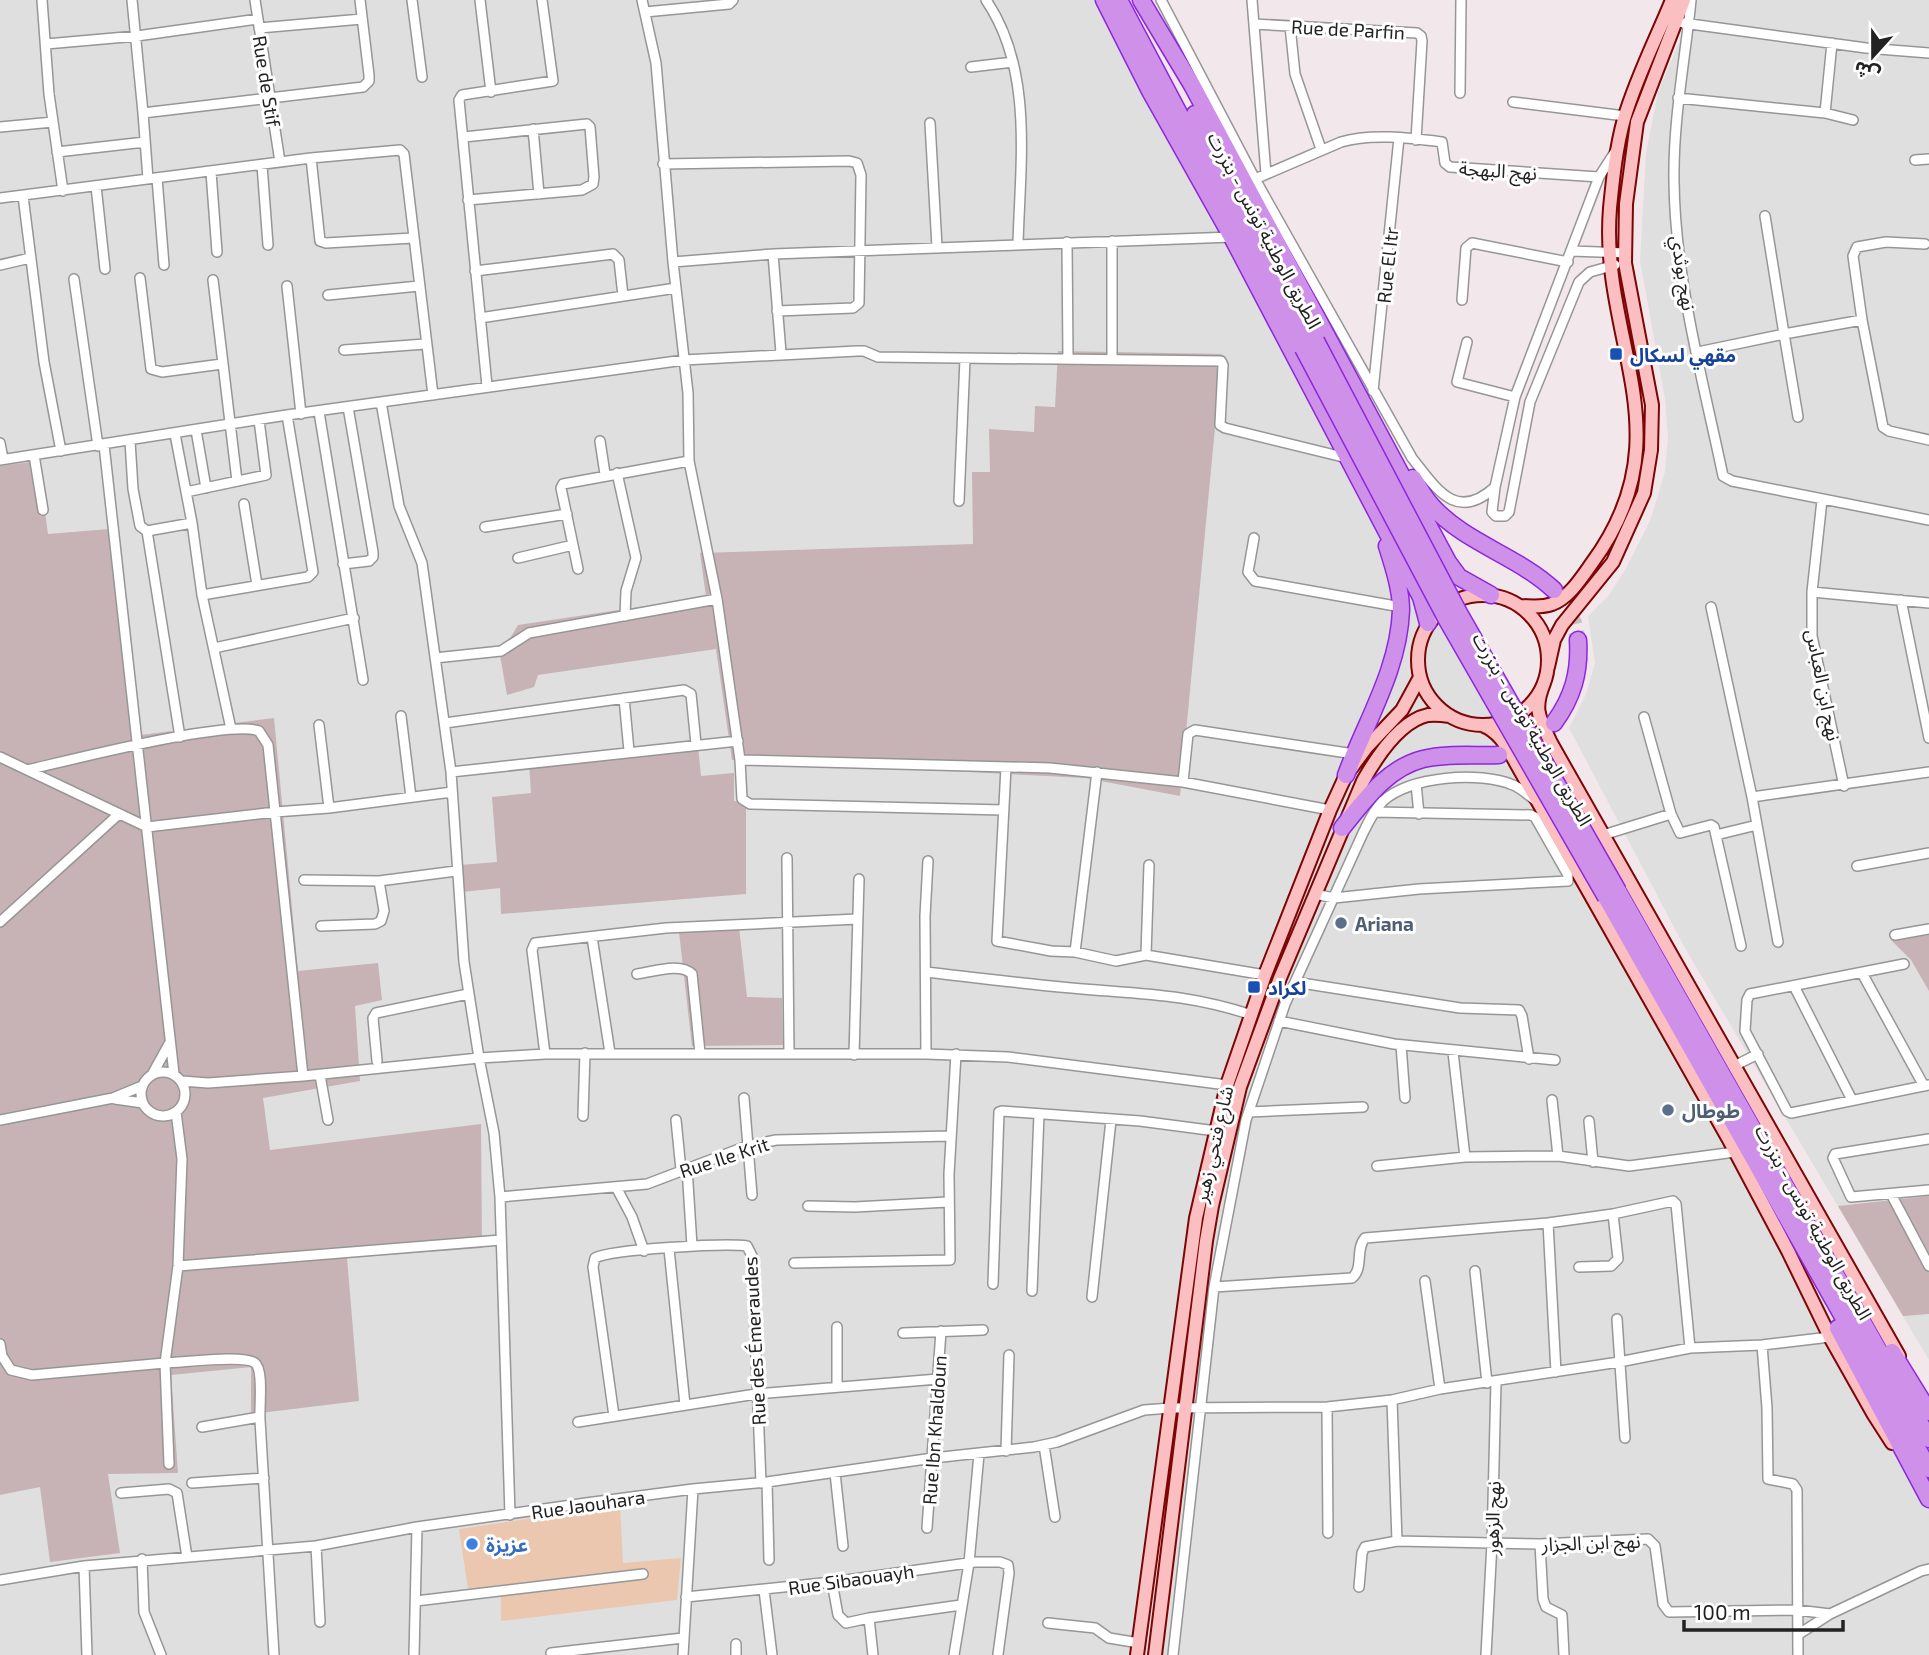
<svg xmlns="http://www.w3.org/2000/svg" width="1929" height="1655" font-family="'Exo 2','Noto Sans Arabic',sans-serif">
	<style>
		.residential { fill: #dfdfe0 }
		.construction { fill: #c7b3b5 }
		.grass { fill: #ebc7af }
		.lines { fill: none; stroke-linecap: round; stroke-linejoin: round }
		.highway-tunnel { stroke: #c8c0c4; stroke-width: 16; stroke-dasharray: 16 8; stroke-linecap: butt }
		.street-casing { stroke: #969696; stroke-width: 12 }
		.secondary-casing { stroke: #7d0504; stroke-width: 16 }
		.highway-casing { stroke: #8d27de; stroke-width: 19 }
		.street { stroke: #fff; stroke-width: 9 }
		.secondary { stroke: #fbbec1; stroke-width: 12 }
		.highway { stroke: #cf90e9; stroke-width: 16 }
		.highway-bridge-casing { stroke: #8d27de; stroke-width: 19; stroke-linecap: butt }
		.highway-bridge { stroke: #cf90e9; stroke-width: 16 }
		.transit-dot { fill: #1a4fb4; stroke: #fff; stroke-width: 2.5 }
		.service-dot { fill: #5c6f8a; stroke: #fff; stroke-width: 2.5 }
		.shop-dot { fill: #3f7fe0; stroke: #fff; stroke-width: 2.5 }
		.labels { text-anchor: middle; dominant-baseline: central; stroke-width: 6; stroke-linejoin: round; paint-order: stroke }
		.street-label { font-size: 19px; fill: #222; stroke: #fff }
		.transit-label { font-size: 19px; font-weight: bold; fill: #164399; stroke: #fff; text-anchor: start }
		.service-label { font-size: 19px; font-weight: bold; fill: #4e5e75; stroke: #fff; text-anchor: start }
		.shop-label { font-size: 19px; font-weight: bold; fill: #366cbe; stroke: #fff; text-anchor: start }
	</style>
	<rect width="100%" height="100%" fill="#f2e8ec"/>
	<path class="residential" d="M0,0h1111l818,1483v172h-1929z
		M1697,0h232v1360l-243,-410 -117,-222 17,-34 9,-31 -7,-47 21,-21 17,-27 24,-47 15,-49 3,-35 -3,-38 -25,-138 6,-108 12,-61z"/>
	<path class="construction" d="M1058,351l164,3 -42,442 -95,-18 -353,-18 -16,-111 -178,26 -4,12 -27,8 -7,-40 18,-30 188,-28 -6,-44 273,-9 -1,-72h18l-1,-43 45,3 1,-26 20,1z
		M38,461l10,73 61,-5 24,207 141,-18 24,253 80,-8 4,37 -27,6 5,75 -97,17 7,52 211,-26 1,124 -135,10 12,143 -108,13v-47l-80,8 7,98 -70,1 12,79 -70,9 -10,-75 -40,8v-1029z
		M698,746l3,30 33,-3v28l12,1v92l-245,20 -1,-26 -38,4 -2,-27 37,-3 -5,-65 39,-4 -2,-30z
		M739,927l8,70 35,1 1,47 -91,1 -13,-114z
		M1929,935v56l-18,-31 -20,-20z
		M1929,1196v118l-26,2 -65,-110z"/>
	<path class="grass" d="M620,1505l3,58 58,-5 -4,42 -176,21v-36l-33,4 -9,-60z"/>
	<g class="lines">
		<path class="highway-tunnel" d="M1554,590l20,33 4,17"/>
		<defs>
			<path id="street" d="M42,0l7,94 14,97
				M132,0l11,113 220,-26 6,-6v-6l-9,-75
				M255,0l25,162
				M412,0l10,77
				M480,0l11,92
				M642,0l14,63 17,199 15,131 1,68 28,138 23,161 310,8 133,14 147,28
				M986,0c48,70 34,164 32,244
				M1161,0l94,179 157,279c24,30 44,65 83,29
				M1252,0l14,174
				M1691,0c-6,61 -18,120 -17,181 1,99 29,199 49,295l9,5 197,39
				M645,12l84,-8 4,-4
				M1683,23l183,25 63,5
				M1254,24l163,9 4,3 1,5 -6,99
				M1290,26l5,48 26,75
				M259,28l103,-9
				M46,44l91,-8 121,-17
				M971,67l42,-5
				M1460,93l1,-93
				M1678,98l147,15 28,7
				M1513,102l112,14
				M143,113l5,66
				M1825,113l7,-70
				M930,123l7,124
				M0,127l53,-5
				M533,129l6,65
				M464,137l123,-13 3,3 4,50 -1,7 -11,6 -114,10
				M57,152l88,-10
				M1615,152l-16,25 -84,220 -20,90 -3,25 4,4h9l4,-4 21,-110 49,-120 11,-10 25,-7
				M311,158l9,83 6,2 87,-5
				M1915,160l14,-1
				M663,164l186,-3 8,2 4,12 -2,128 -6,5 -76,3
				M262,165l6,80
				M211,172l6,80
				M157,178l7,87
				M1255,179l86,-37c30,-9 69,-4 101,0l3,21 5,4 149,10
				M96,186l9,83
				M23,196l21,166 17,89
				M0,198l311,-40 89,-8 4,4 29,241
				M1112,241v118
				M1067,242l1,116
				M1572,251l54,2
				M773,254l8,99
				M673,262l100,-8 459,-17
				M0,265l30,-7
				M475,271l138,-17 6,6 4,36
				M140,278l11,91 11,3 60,-8
				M74,279l24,167
				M213,280l24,201
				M287,286l14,128
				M328,295l91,-9
				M1462,300l4,-52 6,-5 96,19
				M480,318l196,-30
				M1862,320l-9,-64 4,-9 29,-5 39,2
				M1467,342l-10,40 58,15
				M344,350l81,-6
				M1698,352l86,-18 -19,-118
				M487,386l-28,-286 3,-5 91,-14 -11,-81
				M1373,391l26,-253
				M381,402l18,104 23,57 29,209 13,190 15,96 15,75 6,64 10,318
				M319,412l44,268
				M1798,417l-14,-83 78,-14 21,107 6,4 40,9
				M196,430l10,58
				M175,434l17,89 10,72 29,134
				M130,441l3,48 7,37 7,5 33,206
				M600,441l5,33
				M0,443l3,16
				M104,445l70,629
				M34,455l9,55
				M0,460l287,-45 397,-55 173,-9h7l14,6 343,4 2,4 -3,60 5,3 122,30
				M617,473l19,85 -10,33 -1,25
				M186,492l80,-17 -7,-55
				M1822,500l-10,92v44l32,150
				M959,501l6,-142
				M244,504l13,81
				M485,527l82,-13
				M147,531l45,-8
				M1254,538l-6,34 7,9 146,26
				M518,558l55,-13
				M343,564l26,-3 4,-4v-5l-25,-145
				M578,569l-17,-81 2,-4 126,-23
				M1812,592l117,11
				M202,595l106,-18 5,-5 -26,-157
				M1901,600l28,138
				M1711,607l41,190 26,145
				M214,648l140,-30
				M435,658l66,-7 28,-18 188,-34
				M624,698l5,53
				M401,716l10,81
				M445,723l239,-33 7,4 5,50
				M319,725l10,83
				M0,757l147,70 128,-15 54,-4 123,-16
				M740,760l2,39 8,5 254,6
				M1006,767l-9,174 54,10 24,1 41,9 30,-6 119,20
				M27,770c40,-9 202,-51 232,-39l9,14 35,331 176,-18 66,-4h381l82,3 219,28
				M451,772l287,-31
				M1183,782l5,-48 7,-4 159,24
				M1416,784l3,30
				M1752,797l177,-25
				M1671,814l9,19 31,-8 3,2 27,119
				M1603,835l68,-21 -27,-97
				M1716,835l41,-10
				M787,858l2,196
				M1857,866l72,-13
				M304,880l75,1 77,-10
				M1315,894l19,4 85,-9 149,-8v-6l-33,-58 -4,-2 -157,-3
				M0,922l119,-108
				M321,926l54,-2 6,-3 3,-10 -5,-30
				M1895,935l34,-6
				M592,937l18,116
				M1075,952l22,-180
				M1146,955l3,-90
				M1904,964l-154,30 -3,6 -2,31 42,80 4,2 138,-28
				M926,972c61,7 122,15 183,19 54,4 91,7 143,24
				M1862,973l62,113
				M637,974c16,-2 43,-12 55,0l8,79
				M1295,982l165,26 59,2 3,6 7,43
				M1794,986l58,114
				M1279,1021l115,23 161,16
				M1401,1045l4,53
				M1453,1052l12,105
				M545,1054l-13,-104 3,-7 131,-15 191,-9
				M926,1054l-1,-138 3,-55
				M854,1055l5,-176
				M377,1061l-4,-43 3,-5 92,-19
				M1734,1066l24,-12
				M141 1094a22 22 0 1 1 44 0a22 22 0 1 1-44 0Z
				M153,1073l16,-29
				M320,1075l8,45
				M182,1081l26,2 95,-7
				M744,1098l8,97
				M115,1099l28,4
				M1552,1100l6,56
				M1249,1112l114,-5
				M583,1116l2,-63
				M0,1120l113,-22 29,-12
				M676,1120l5,50
				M1589,1121l4,41
				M1929,1139l-94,15 -2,4 18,39 78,-7
				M1377,1166l88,-9 93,-1 71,10 106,-14
				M687,1168l5,78
				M616,1187l16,30 12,34
				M1891,1194l38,72
				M500,1197l147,-13 100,-38 29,-6 174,-4
				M808,1206l47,1 93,-5
				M1548,1223l8,149
				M669,1249l16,156
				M794,1263l156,-3 -1,-86 7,-120
				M178,1266l323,-26
				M1579,1267l32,-1 7,-7 -5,-45
				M1475,1271l12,112
				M1425,1281l15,108
				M993,1284l6,-172 3,-1 138,10 76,10
				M1214,1287l138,-9c12,-10 3,-29 13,-40l183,-15 65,-9 60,-13 3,3 14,144
				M1032,1291l7,-177
				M1092,1297l19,-177
				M1617,1319l8,119
				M837,1327v59
				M903,1333l80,-3
				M0,1344l2,12 9,14 21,5 133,-12 13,-97 4,-107 -6,-47
				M1762,1345l5,63 1,71 25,5 4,6 1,165
				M1392,1400l5,141
				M1327,1407l1,126
				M614,1416l-21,-149 2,-9c17,-9 131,-15 152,-12l5,10 9,227
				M578,1422l178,-28 182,-15
				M202,1427l58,-10
				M1044,1445l11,72
				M1006,1451l3,-96
				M169,1464l-4,-101c16,0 79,-9 90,0 9,7 4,45 5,57 4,78 10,157 14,235
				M835,1473l8,73
				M767,1482l2,78
				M192,1483l72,-5
				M121,1493l48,-4 8,4 10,64
				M927,1528l14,-197
				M1540,1544l3,55 3,8 16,8 2,40
				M316,1546l4,76
				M142,1559l2,53 17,43
				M84,1566l3,89
				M0,1580l84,-14 232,-20 101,-19 169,-24 107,-14 74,-7 166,-24 101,-11 23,-5 87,-32 27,-2 156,-1 65,-7 48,-11 179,-27 71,-14 72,-3 68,-8
				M832,1582l6,33 8,8 23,-5 92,-13
				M1359,1587l3,-34 3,-6 32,-6 143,3 108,-5 7,7 8,58 6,8 128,-2 33,4
				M764,1590l8,65
				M686,1597l146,-15 143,-20h25l8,3 1,8 -11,81
				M416,1601l227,-27
				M869,1618l4,37
				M1048,1623l47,5 14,10 30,5
				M1799,1634l31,-20 91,-43 8,-2
				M736,1644v11
				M551,1653l132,-15
				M414,1655l3,-128
				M683,1655l10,-166
				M954,1655l15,-92 10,-109
				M1173,1655l41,-368 32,-167 39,-116 78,-171c6,-12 11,-23 20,-32 27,-25 97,-30 130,-16 8,3 15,10 22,15
				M1486,1655l6,-112 4,-161"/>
			<path id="secondary" d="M1418 660a65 65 0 1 1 130 0a65 65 0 1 1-130 0Z
				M1520,606c10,0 22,2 32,-2 17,-6 30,-27 40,-41 95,-129 7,-222 18,-355 3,-30 6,-60 14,-89 12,-41 32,-80 48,-119
				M1548,667l6,-27 8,-15 51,-63 31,-69 7,-43 1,-45 -27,-142 1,-59 11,-82 47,-122
				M1544,683c-11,27 -5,34 7,60l348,613
				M1482,725c18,7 25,22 34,38l212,375 60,113 42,86 44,78 18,28
				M1137,1655l59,-437 31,-133 38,-110 65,-165 16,-35 21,-28 35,-37 18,-33
				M1155,1655l51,-414 6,-35 28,-119 40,-109 83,-197c13,-23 37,-60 65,-66 7,-1 15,0 22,1"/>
			<path id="highway" d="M1104,0l45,89 83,148 189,360 7,26
				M1119,0l184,348
				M1141,0l51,85 256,477 11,15 32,18
				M1195,114l121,227
				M1413,478c6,9 11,20 19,28 33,37 86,50 122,84
				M1554,723c19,-26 26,-51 24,-83
				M1346,775c20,-54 53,-106 55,-165 0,-21 -8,-45 -14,-64
				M1342,828c23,-28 45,-60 81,-69 24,-6 52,-3 76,-4
				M1618,891l311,548
				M1606,897l323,572
				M1838,1328l91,171
				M1892,1352l37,60"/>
		</defs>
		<use href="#street" class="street-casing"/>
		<use href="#secondary" class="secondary-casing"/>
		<use href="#highway" class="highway-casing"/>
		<use href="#street" class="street"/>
		<use href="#secondary" class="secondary"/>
		<use href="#highway" class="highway"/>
		<defs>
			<path id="highway-bridge" d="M1316,341l143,272 159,278
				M1303,348l144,272 159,277"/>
		</defs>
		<use href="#highway-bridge" class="highway-bridge-casing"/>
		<use href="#highway-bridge" class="highway-bridge"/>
	</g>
	<g class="transit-dot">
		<rect x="1609" y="347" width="14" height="14" rx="3.5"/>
		<rect x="1247" y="980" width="14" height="14" rx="3.5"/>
	</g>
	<g class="service-dot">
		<circle cx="1341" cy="923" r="7"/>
		<circle cx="1668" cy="1110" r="7"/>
	</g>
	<circle class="shop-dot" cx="472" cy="1544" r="7"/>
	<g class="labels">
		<g class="street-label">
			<text transform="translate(1348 29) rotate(3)">Rue de Parfin</text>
			<text transform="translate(267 81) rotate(81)">Rue de Stif</text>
			<text transform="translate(1498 170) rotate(4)">نهج البهجة</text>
			<text transform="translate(1265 230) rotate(62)">الطريق الوطنية تونس - بنزرت</text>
			<text transform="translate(1387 265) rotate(-84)">Rue El Itr</text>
			<text transform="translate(1684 273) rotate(81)">نهج بوثدي</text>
			<text transform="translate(1824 685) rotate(79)">نهج ابن العباس</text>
			<text transform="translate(1533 729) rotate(60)">الطريق الوطنية تونس - بنزرت</text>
			<text transform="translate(1213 1144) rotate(-77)">شارع فتحي زهير</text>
			<text transform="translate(724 1157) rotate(-18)">Rue Ile Krit</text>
			<text transform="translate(1814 1222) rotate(61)">الطريق الوطنية تونس - بنزرت</text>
			<text transform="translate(754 1341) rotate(-93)">Rue des Émeraudes</text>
			<text transform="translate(934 1430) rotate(-86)">Rue Ibn Khaldoun</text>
			<text transform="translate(588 1504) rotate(-8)">Rue Jaouhara</text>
			<text transform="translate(1492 1518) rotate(-88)">نهج الزهور</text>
			<text transform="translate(1591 1542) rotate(-2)">نهج ابن الجزار</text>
			<text transform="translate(851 1579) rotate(-8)">Rue Sibaouayh</text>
		</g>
		<g class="transit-label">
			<text x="1630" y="354">مقهي لسكال</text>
			<text x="1268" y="987">لكراد</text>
		</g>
		<g class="service-label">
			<text x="1355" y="923">Ariana</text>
			<text x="1682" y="1110">طوطال</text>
		</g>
		<g class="shop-label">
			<text x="486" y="1544">عزيزة</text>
		</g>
	</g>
	<g transform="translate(1873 56) rotate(201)" stroke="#ffffff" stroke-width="5" paint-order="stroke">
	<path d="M0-5L12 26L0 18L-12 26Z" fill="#222222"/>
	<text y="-10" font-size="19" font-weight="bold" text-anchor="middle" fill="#222222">ش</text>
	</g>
	<path d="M1684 1620v10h159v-10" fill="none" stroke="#222222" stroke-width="3.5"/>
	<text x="1694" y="1620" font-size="21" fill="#222222" stroke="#ffffff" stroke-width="5" paint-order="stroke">100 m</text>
</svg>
